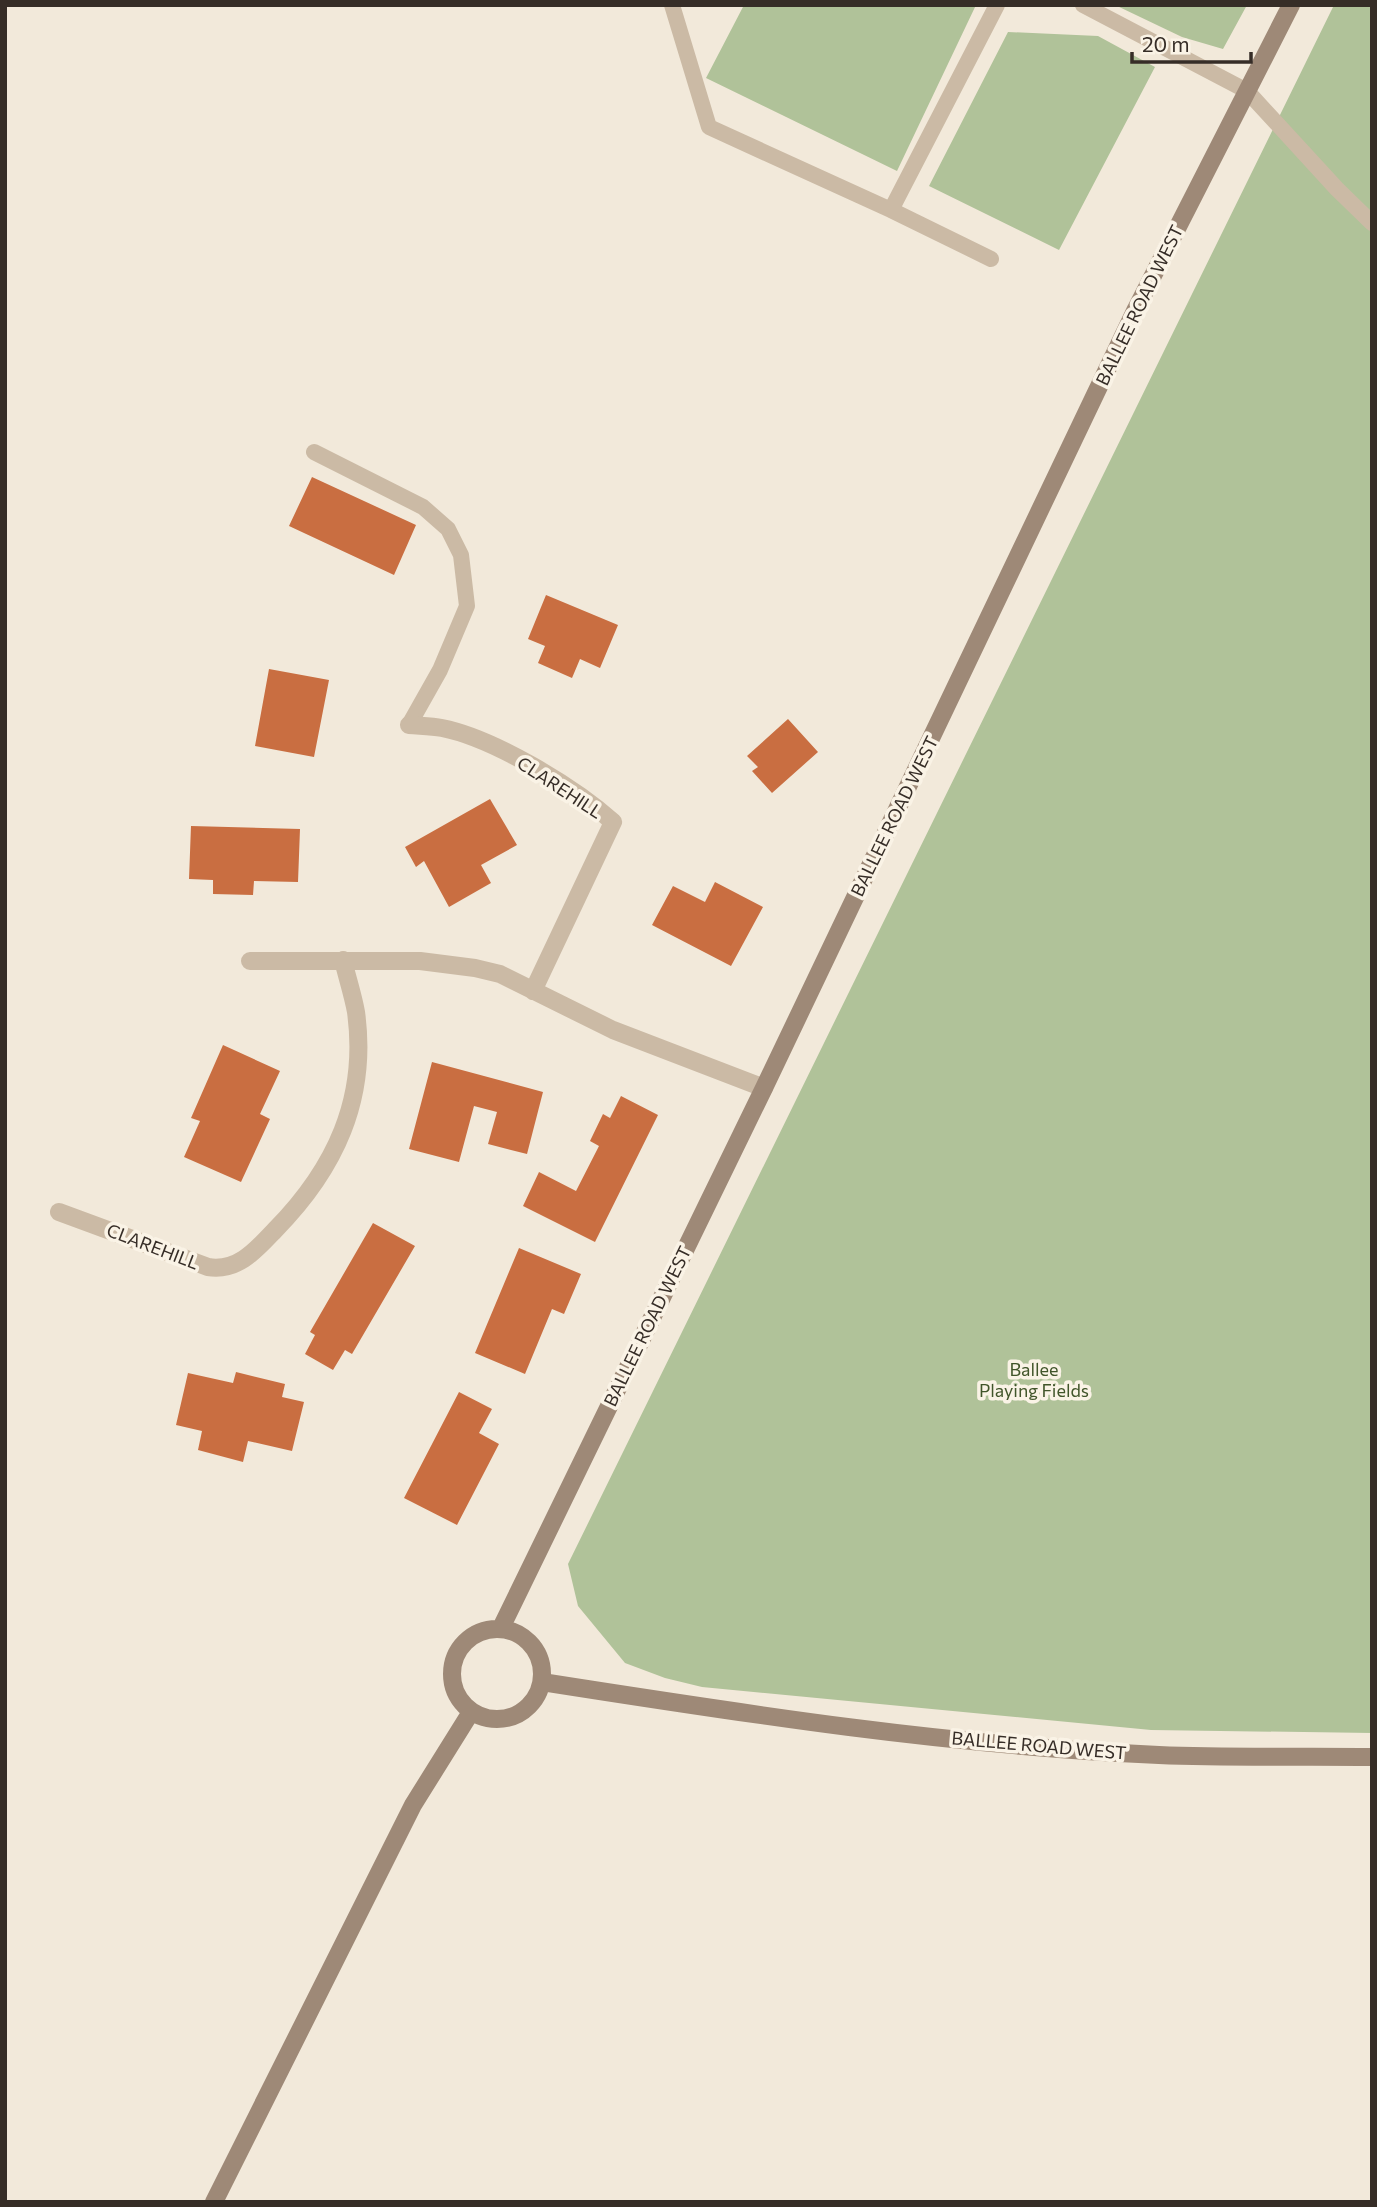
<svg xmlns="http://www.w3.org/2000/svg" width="1377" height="2207" font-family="Commissioner,sans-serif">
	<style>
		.green { fill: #b0c299 }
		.building { fill: #c96e41 }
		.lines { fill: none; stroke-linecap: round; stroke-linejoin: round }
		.lane { stroke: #cbbaa5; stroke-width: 16 }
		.street { stroke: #cbbaa5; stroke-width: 18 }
		.secondary { stroke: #9e8977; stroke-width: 18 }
		.labels { text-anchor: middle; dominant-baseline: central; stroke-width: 7; stroke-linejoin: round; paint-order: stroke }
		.street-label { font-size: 18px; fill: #362d27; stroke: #faf3e6 }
		.park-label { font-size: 18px; fill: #41552a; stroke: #faf3e6 }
	</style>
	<rect width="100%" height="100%" fill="#f2e9da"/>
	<path class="green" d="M744,5h232l-79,166 -191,-93z
		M1115,5h132l-24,44 -41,-12z
		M1334,5h38v1728l-221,-3 -449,-43 -37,-9 -40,-15 -47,-57 -10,-42z
		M1008,32l90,4 57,31 -96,183 -130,-64z"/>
	<path class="building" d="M312,477l104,48 -22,50 -105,-49z
		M546,595l72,30 -18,43 -20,-9 -8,19 -34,-15 7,-17 -17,-7z
		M269,669l60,11 -15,77 -59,-11z
		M788,719l30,33 -46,41 -20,-22 6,-4 -11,-11z
		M490,799l27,46 -36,20 10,18 -42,24 -25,-46 -8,6 -11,-20z
		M191,826l109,3 -2,53 -44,-1 -1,14 -40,-1v-14l-24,-1z
		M715,882l48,25 -32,59 -79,-41 21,-39 32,16z
		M223,1045l57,26 -20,43 10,5 -29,63 -57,-25 16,-36 -9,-3z
		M432,1062l111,30 -16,62 -39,-10 9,-32 -23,-6 -15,56 -50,-13z
		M621,1096l37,19 -63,127 -72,-36 16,-34 37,19 23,-45 -9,-5 13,-27 7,4z
		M373,1223l42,23 -63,108 -7,-4 -12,20 -28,-16 10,-19 -5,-3z
		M519,1248l62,26 -17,40 -12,-5 -27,65 -50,-21z
		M236,1372l49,12 -3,13 22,5 -12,49 -44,-10 -5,21 -45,-12 4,-19 -26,-6 12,-52 45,10z
		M459,1392l33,17 -13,24 20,11 -42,81 -53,-27z"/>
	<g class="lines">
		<path class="lane" d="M672,5l37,122 182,83 100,49
			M1083,5l164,86 90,98 35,34
			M891,210l106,-205
			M314,452l109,55 25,22 13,26 6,51 -27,64 -31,55"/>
		<path class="street" d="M409,725c11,1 22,1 33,3 51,10 132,59 171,94l-80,169
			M250,961h170l55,7 25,6 113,56 151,58
			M59,1212l149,55c30,5 49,-18 67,-37 60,-61 93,-131 81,-218 -3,-17 -9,-35 -13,-52"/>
		<path class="secondary" d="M501,1628l263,-540 372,-779 155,-304
			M452 1674a45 45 0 1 1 90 0a45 45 0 1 1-90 0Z
			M542,1682c204,32 410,64 617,73 71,3 142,1 213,2
			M214,2202l199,-397 58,-93"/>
	</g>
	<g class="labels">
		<g class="street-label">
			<text transform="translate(1139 305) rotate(-64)">BALLEE ROAD WEST</text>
			<text transform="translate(560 787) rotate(33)">CLAREHILL</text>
			<text transform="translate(894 816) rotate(-64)">BALLEE ROAD WEST</text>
			<text transform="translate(153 1246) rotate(21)">CLAREHILL</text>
			<text transform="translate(647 1326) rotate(-64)">BALLEE ROAD WEST</text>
			<text transform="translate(1039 1745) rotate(5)">BALLEE ROAD WEST</text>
		</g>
		<g class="park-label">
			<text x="1034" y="1369">Ballee<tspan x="1034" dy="21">Playing Fields</tspan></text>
		</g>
	</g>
	<rect width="1377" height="2207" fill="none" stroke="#362d27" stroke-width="14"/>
	<path d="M1132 52v10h119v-10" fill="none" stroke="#362d27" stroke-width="3.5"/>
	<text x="1142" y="52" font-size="21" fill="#362d27" stroke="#faf3e6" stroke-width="5" paint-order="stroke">20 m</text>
</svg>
